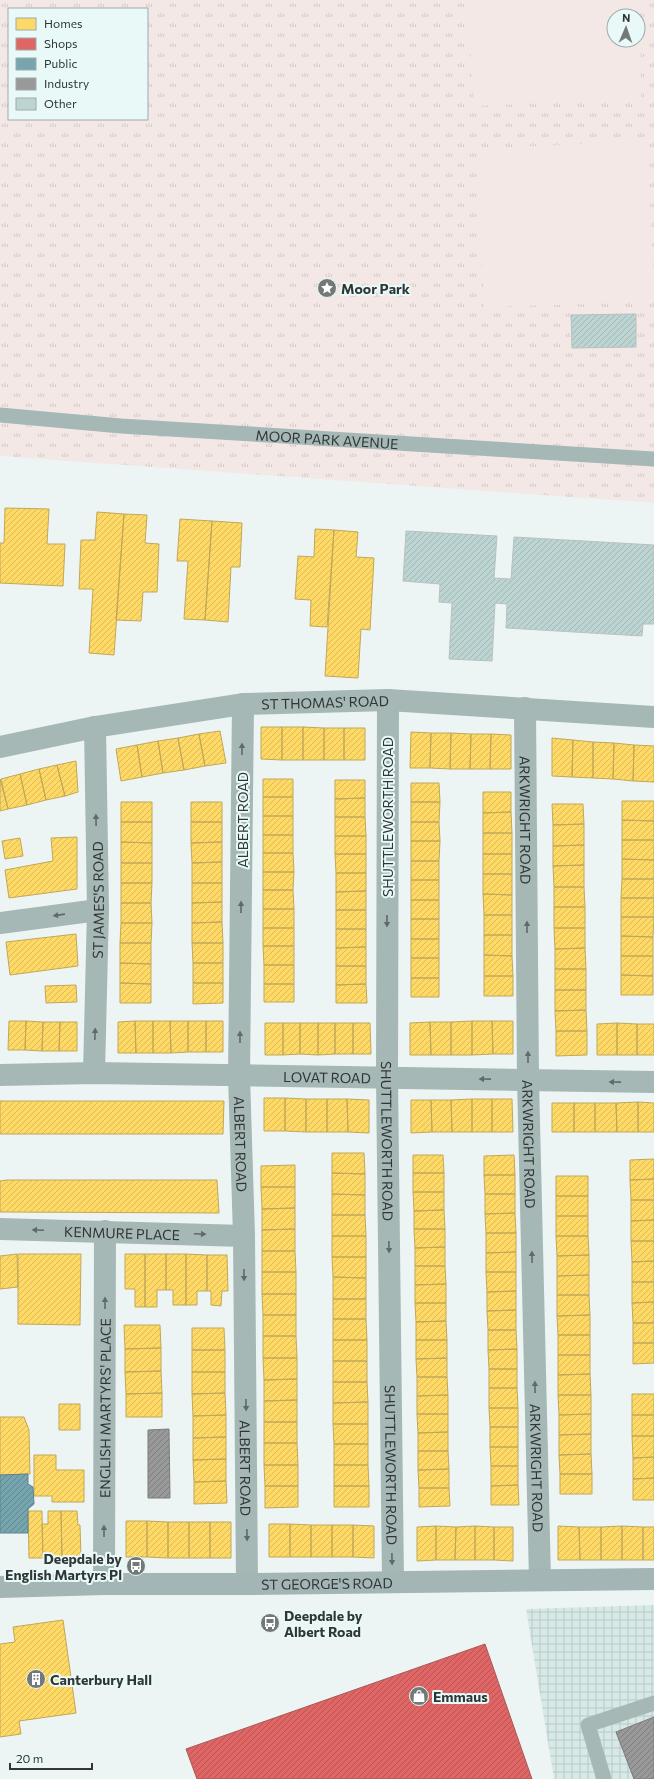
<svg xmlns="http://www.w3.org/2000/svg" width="654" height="1779" font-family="Commissioner,sans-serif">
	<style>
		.industrial { fill: url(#industrial-grid) }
		.park { fill: url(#park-tufts); fill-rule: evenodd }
		.garden { fill: #f3e8e6; fill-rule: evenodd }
		.homes { fill: url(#homes-hatch); stroke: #c1a858 }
		.shops { fill: url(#shops-hatch); stroke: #ab5858 }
		.public { fill: url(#public-hatch); stroke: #61848b }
		.industry { fill: url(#industry-hatch); stroke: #7a7b7b }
		.building { fill: url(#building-hatch); stroke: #bac1c0 }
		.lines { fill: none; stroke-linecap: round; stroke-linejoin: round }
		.lane { stroke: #a5b8b6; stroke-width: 15 }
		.street { stroke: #a5b8b6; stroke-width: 22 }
		.secondary { stroke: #a3b5b4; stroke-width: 22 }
		.oneway { fill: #5f6a69 }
		.labels { text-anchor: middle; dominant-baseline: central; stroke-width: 4; stroke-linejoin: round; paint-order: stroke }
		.poi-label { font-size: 14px; font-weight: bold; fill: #303636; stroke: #e8f9f8; text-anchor: start }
		.street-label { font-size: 14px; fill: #303636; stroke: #e8f9f8 }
	</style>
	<defs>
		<pattern id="industrial-grid" width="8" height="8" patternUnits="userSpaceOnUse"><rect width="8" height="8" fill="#d7e9e7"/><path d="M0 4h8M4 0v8" fill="none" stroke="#b9c8c7"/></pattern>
		<pattern id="park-tufts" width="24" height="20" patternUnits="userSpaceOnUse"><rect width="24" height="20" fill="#f3e8e6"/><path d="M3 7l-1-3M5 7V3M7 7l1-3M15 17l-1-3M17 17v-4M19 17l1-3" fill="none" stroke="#d1c8c6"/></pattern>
		<pattern id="homes-hatch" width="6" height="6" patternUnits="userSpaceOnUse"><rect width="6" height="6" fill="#ffd966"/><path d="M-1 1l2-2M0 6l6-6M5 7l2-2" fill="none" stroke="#dbbb59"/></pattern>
		<pattern id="shops-hatch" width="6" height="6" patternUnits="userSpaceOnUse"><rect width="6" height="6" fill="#e06666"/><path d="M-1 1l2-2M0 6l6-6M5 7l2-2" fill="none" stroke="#b65555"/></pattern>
		<pattern id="public-hatch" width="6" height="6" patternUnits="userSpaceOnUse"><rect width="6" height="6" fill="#76a5af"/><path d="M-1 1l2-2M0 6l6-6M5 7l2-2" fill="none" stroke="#61878f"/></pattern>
		<pattern id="industry-hatch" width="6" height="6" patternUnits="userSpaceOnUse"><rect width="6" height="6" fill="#999"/><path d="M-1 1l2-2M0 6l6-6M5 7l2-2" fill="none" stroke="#7d7e7e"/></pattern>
		<pattern id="building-hatch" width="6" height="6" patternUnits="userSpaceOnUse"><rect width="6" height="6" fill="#bcd4d2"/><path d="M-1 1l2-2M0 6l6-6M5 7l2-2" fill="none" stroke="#a2b7b5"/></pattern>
	</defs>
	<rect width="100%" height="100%" fill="#ecf5f4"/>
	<path class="industrial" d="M654,1605v174h-100l-28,-170z"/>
	<path class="park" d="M0,0h654v503l-654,-47zM9,9h138v110h-138zM614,16h24v24h-24z"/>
	<path class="garden" d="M467,0h173l1,99 -167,7zM614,16h24v24h-24z
		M645,141l9,132v29l-170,5 -7,-158z"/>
	<path class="homes" d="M5,508l44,1 -2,35h18l-2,42 -63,-3v-40h4z
		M97,512l27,2 -10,141 -25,-2 4,-64h-14l2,-49h14z
		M124,514l23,1 -2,28 14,1 -2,48h-14l-2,29 -25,-1z
		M180,519l32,2 -7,99 -21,-1 4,-58h-11z
		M212,521l30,2 -2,44h-9l-3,55 -23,-2z
		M315,529l19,1 -7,97 -17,-1 1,-26 -16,-1 3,-43 16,1z
		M334,530l24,2 -2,25 18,1 -4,72 -9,-1 -3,49 -33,-2z
		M261,727h21v33l-21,-1z
		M282,727h21v33h-21z
		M303,727l21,1v32h-21z
		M324,728h20v32h-20z
		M344,728h21v32h-21z
		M220,731l6,32 -21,3 -6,-32z
		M411,732l20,1 -1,35h-20z
		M431,733h20l-1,36 -20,-1z
		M451,733l20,1 -1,35h-20z
		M199,734l6,32 -21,4 -6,-32z
		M471,734h20l-1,35h-20z
		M491,734l20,1v34h-21z
		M178,738l6,32 -21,3 -5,-32z
		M552,738l21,2 -1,37 -20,-1z
		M573,740l20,2v36l-21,-1z
		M158,741l5,32 -21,4 -5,-32z
		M593,742l21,1 -1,36 -20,-1z
		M614,743l20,2 -1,36 -20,-2z
		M137,745l5,32 -21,4 -5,-32z
		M634,745l20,1v36l-21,-1z
		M76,761l2,31 -13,4 -8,-31z
		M57,765l8,31 -19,4 -7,-31z
		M39,769l7,31 -19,5 -7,-31z
		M20,774l7,31 -19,4 -7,-30z
		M0,779l8,30 -8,2z
		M263,779h30v18h-30z
		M335,780h30v18l-30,1z
		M411,783h28l1,19h-29z
		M483,792h28v20l-28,1z
		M263,797h30v19h-30z
		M365,798v19h-30v-18z
		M622,801h32v20l-32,-1z
		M121,802h31v20h-31z
		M191,802h31v20h-31z
		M411,802h29l-1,20h-28z
		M552,804h31l1,20 -31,1z
		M511,812l1,21h-29v-20z
		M263,816h30v19h-30z
		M335,817h30l1,19h-31z
		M622,820l32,1v19h-32z
		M121,822h31v21l-31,-1z
		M191,822h31v20l-31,1z
		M411,822h28l1,19h-29z
		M584,824v21l-31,1v-21z
		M483,833h29v21h-29z
		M263,835h30v18h-30z
		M335,836h31v18h-31z
		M77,837v52l-68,9 -4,-28 48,-9 -2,-23z
		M20,838l3,18 -18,3 -3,-18z
		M622,840h32v20l-32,-1z
		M411,841h29l-1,20h-28z
		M121,842l31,1v20h-31z
		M222,842v20l-30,1 -1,-20z
		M584,845v20l-31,1v-20z
		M263,853h30l1,19h-31z
		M335,854h31v19h-30z
		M483,854h29v20h-29z
		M622,859l32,1v19h-32z
		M411,861h28v19h-28z
		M222,862v21h-30v-20z
		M121,863h31v20h-31z
		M584,865v22h-30l-1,-21z
		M263,872h31l-1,18h-30z
		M336,873h30v18l-30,1z
		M483,874h29v21l-29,-1z
		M622,879h32v19h-33z
		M411,880h28v20h-28z
		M121,883h31l-1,20h-30z
		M192,883h30v19l-30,1z
		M554,887h30l1,20h-31z
		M263,890h30l1,19h-31z
		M366,891v19h-30v-18z
		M483,894l29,1v20h-28z
		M621,898h33v19h-33z
		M411,900h28v19h-28z
		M222,902v20l-30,1v-20z
		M121,903h30l1,20h-31z
		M554,907h31v21h-31z
		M263,909h31v19h-31z
		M336,910h30v19h-30z
		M484,915h28v20h-28z
		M621,917h33l-1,20 -32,-1z
		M411,919h28v20h-28z
		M222,922l1,21h-31v-20z
		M121,923h31l-1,20h-31z
		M263,928h31v18h-31z
		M554,928h31v20l-30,1z
		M336,929h30v18l-30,1z
		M76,934l2,32 -68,9 -4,-33z
		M484,935h28v21l-28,-1z
		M621,936l32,1v19h-32z
		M411,939h28v19h-28z
		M120,943h31v21l-31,-1z
		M192,943h31v20h-30z
		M263,946h31v19h-30z
		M366,947v19h-30v-18z
		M585,948l1,21h-31v-20z
		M484,955l28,1 1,20h-29z
		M621,956h32v20l-32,-1z
		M411,958h28v20h-28z
		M120,963l31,1v20l-31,-1z
		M193,963h30v20h-30z
		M264,965h30v19h-30z
		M336,966h30v18l-30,1z
		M555,969h31v21h-31z
		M621,975l32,1v19h-32z
		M484,976h29v20h-29z
		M411,978h28v19h-28z
		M120,983l31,1v19h-31z
		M193,983h30v20l-30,1z
		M264,984h30v18h-30z
		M366,984l1,19h-31v-18z
		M76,985l1,17 -31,1 -1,-17z
		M555,990h31v20l-31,1z
		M586,1010l1,21h-31l-1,-20z
		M9,1021h17l-1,29h-17z
		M26,1021l17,1 -1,29 -17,-1z
		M135,1021l1,32h-18v-31z
		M135,1021h18v32h-17z
		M153,1021h17l1,32h-18z
		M170,1021h18v31l-17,1z
		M188,1021h18v31h-18z
		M206,1021h17v31h-17z
		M472,1021v34h-21v-33z
		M472,1021h20l1,33 -21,1z
		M492,1021h21v33h-20z
		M43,1022h17l-1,29h-17z
		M60,1022h17v29h-18z
		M430,1022l1,33h-21v-32z
		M430,1022h21v33h-20z
		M265,1023h18v32h-18z
		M283,1023h17v31l-17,1z
		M300,1023h18v32l-18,-1z
		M318,1023h17v31l-17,1z
		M335,1023h18v31h-18z
		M353,1023h17l1,31h-18z
		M617,1023v32h-20v-31z
		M617,1023l20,1v31h-20z
		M637,1024h17v31h-17z
		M556,1031h31v24l-31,1z
		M264,1098h21v33h-21z
		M285,1098l21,1v33l-21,-1z
		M306,1099h21v33h-21z
		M327,1099h20l1,33h-21z
		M347,1099l22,1v33l-21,-1z
		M472,1099v33h-20l-1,-32z
		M472,1099h20v33h-20z
		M492,1099h20l1,33h-21z
		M411,1100h20l1,32 -21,1z
		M431,1100h20l1,32h-20z
		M0,1101h224l-1,33h-223z
		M638,1102l16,1v29h-16z
		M638,1102v30h-21l-1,-29z
		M552,1103h22v29h-22z
		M574,1103h21v29h-21z
		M595,1103h21l1,29h-22z
		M332,1153h32l1,21 -33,-1z
		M413,1155h30l1,18h-31z
		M514,1155l1,20h-31v-19z
		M654,1159v20l-24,1v-20z
		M295,1165v22h-34v-21z
		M332,1173l33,1v21l-33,-1z
		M413,1173h31v19h-31z
		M484,1175h31v19h-30z
		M556,1176h32v20h-32z
		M654,1179v21h-23l-1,-20z
		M7,1180h210l2,33 -219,-1v-31z
		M261,1187h34v21l-33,1z
		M413,1192h31v18l-30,1z
		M332,1194l33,1v20h-33z
		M485,1194h30v19l-30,1z
		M556,1196h32v20h-32z
		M631,1200h23v20l-23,1z
		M295,1208v21l-33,1v-21z
		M444,1210l1,19h-31v-18z
		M515,1213l1,20h-30l-1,-19z
		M332,1215h33l1,21h-34z
		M556,1216h32v20h-32z
		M654,1220v21h-23v-20z
		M295,1229v22h-33v-21z
		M414,1229h31v18l-30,1z
		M486,1233h30v19l-30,1z
		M332,1236h34v21h-34z
		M556,1236h32l1,19 -32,1z
		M631,1241h23v20l-22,1z
		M445,1247v19h-30v-18z
		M262,1251h33l1,21h-34z
		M516,1252v20h-30v-19z
		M17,1254l1,33 -18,2v-33z
		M18,1254h63l-1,71 -62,-1z
		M125,1254h20v53h-10v-18h-10z
		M145,1254h21v36h-9v17h-12z
		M166,1254h20v51h-13v-15h-7z
		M186,1254l21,1v36h-10v14h-11z
		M207,1255h20l1,36h-6l-1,15 -10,-1v-14h-4z
		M589,1255v20l-32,1v-20z
		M332,1257h34v21l-33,-1z
		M654,1261v21h-22v-20z
		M415,1266h30l1,18 -31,1z
		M262,1272h34v22h-34z
		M486,1272h30v19l-29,1z
		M589,1275v20h-32v-19z
		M333,1277l33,1v21h-33z
		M632,1282h22v20l-22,1z
		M446,1284v19h-31v-18z
		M516,1291v19l-29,1v-19z
		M262,1294h34v21h-33z
		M557,1295h32l1,20 -33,1z
		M333,1299h33v20h-33z
		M654,1302v21h-21l-1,-20z
		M415,1303h31v18l-30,1z
		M516,1310v20h-28l-1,-19z
		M263,1315h33v21h-33z
		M590,1315v20h-32l-1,-19z
		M333,1319h33l1,21h-34z
		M446,1321l1,19h-31v-18z
		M633,1323h21v20h-21z
		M124,1325h36l1,23 -36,1z
		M192,1328h32l1,22h-33z
		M488,1330h28l1,19 -29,1z
		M558,1335h32v20h-32z
		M263,1336h33l1,22h-34z
		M333,1340h34v21h-34z
		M416,1340h31v18l-31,1z
		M633,1343h21v20l-21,1z
		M161,1348v23l-36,1v-23z
		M517,1349v20h-28l-1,-19z
		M192,1350h33v22h-33z
		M558,1355h32v19l-32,1z
		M263,1358h34v21l-33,1z
		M447,1358v19h-30l-1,-18z
		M333,1361h34v21h-34z
		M489,1369h28v19h-28z
		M161,1371l1,22 -36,1 -1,-22z
		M192,1372h33v21l-33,1z
		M590,1374l1,21h-33v-20z
		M417,1377h30l1,18 -31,1z
		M297,1379v21l-33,1v-21z
		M333,1382h34l1,20 -35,1z
		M489,1388h28l1,20h-29z
		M162,1393v24h-36v-23z
		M225,1393l1,22 -33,1 -1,-22z
		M632,1394h22v21h-22z
		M448,1395v19h-31v-18z
		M558,1395h33v19l-32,1z
		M297,1400v22h-33v-21z
		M368,1402v22h-35v-21z
		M59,1404h21v26h-21z
		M489,1408h29v19h-28z
		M417,1414h31v18l-30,1z
		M591,1414v20l-32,1v-20z
		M226,1415v22l-33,1v-22z
		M632,1415h22v21h-22z
		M0,1417h24l5,13 1,44 -30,1z
		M264,1422h33v21h-33z
		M333,1424h35v20h-34z
		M490,1427h28v20h-28z
		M448,1432v19h-30v-18z
		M591,1434v20l-32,1v-20z
		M632,1436h22v21l-21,1z
		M226,1437v22l-33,1v-22z
		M264,1443h33l1,22h-34z
		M334,1444h34v21h-34z
		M490,1447h28v19h-27z
		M418,1451h30l1,18 -31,1z
		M591,1454l1,20h-32l-1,-19z
		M34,1455h22v15h28v32h-32v-6h-18z
		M654,1457v21l-21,1v-21z
		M226,1459v22l-32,1 -1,-22z
		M264,1465h34v21h-33z
		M334,1465h34l1,21h-35z
		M491,1466h27v19l-27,1z
		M449,1469v19h-30l-1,-18z
		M560,1474h32v20h-32z
		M654,1478v22h-21v-21z
		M226,1481l1,22 -33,1v-22z
		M518,1485l1,20h-28v-19z
		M265,1486h33v21l-33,1z
		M334,1486h35v21h-35z
		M419,1488h30l1,18 -31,1z
		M28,1511h14l1,47h-14z
		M48,1511h13l1,47h-19l-1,-34h6z
		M61,1511h16l1,14h2l1,32 -19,1z
		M126,1521h21v36h-21z
		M147,1521l21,1v36l-21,-1z
		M168,1522h21v36h-21z
		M189,1522h21v36h-21z
		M210,1522h21v36h-21z
		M269,1524h21v33h-21z
		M290,1524l21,1v32h-21z
		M311,1525h21v32h-21z
		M332,1525h21v32h-21z
		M353,1525l21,1v32l-21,-1z
		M436,1526v34l-19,1v-34z
		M436,1526l20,1 -1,33h-19z
		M475,1526l19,1v33h-19z
		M475,1526v34h-20l1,-33z
		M558,1526l21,1 1,33h-22z
		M622,1526v34h-21v-33z
		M622,1526l21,1v33h-21z
		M494,1527h19v34l-19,-1z
		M579,1527h22v33h-21z
		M643,1527h11v33h-11z
		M63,1620l13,93 -57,8 2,13 -21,3v-93l15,-2 -2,-15z"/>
	<path class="shops" d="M485,1644l47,135h-335l-11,-30z"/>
	<path class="public" d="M28,1474v10l5,3 1,17 -6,5v24h-28v-58z"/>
	<path class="industry" d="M169,1429l1,69h-22v-68z
		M654,1717v62h-20l-18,-47z"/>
	<path class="building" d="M636,314v33l-64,1 -1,-33z
		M406,531l91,5 -3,42 17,1 3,-42 140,8v79h-11l-1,12 -136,-8 1,-24 -12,-1 -3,58 -43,-2 3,-56 -13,-1 1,-18 -37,-3z"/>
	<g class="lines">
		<g class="lane">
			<path id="s1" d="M0,415l121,11 533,33"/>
			<path d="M604,1779l-16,-54 66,-22"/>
		</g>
		<g class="street">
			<path id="s2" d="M388,700l-1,378 6,503"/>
			<path id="s3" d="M243,704l-4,372 5,160 3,348"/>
			<path id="s4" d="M525,708l3,372 12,500"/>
			<path id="s5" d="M0,747l95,-20 148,-23 145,-4 266,17"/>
			<path d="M0,923l98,-13"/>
			<path id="s6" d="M94,1073l4,-163 -3,-183"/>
			<path id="s7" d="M0,1075l94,-2 560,9"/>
			<path id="s8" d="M0,1229l244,7"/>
			<path id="s9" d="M104,1584l1,-353"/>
		</g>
		<path class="secondary" id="s10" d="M0,1587l104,-3h143l407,-5"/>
	</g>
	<defs><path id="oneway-solid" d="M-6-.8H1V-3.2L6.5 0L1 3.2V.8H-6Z"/></defs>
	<g class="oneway">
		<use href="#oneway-solid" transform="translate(242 749) rotate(-90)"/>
		<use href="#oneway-solid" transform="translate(96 820) rotate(-91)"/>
		<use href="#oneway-solid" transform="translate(241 907) rotate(-90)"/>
		<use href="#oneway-solid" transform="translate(59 915) rotate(172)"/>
		<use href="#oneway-solid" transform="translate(387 921) rotate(90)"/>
		<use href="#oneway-solid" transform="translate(527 927) rotate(-90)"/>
		<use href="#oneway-solid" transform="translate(95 1034) rotate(-88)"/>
		<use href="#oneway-solid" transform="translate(240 1037) rotate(-90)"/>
		<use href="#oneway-solid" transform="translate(528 1057) rotate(-90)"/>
		<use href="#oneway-solid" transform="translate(485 1079) rotate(-179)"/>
		<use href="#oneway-solid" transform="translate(615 1082) rotate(-179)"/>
		<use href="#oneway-solid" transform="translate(38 1230) rotate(-178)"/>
		<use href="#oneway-solid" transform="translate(200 1234) rotate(2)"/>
		<use href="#oneway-solid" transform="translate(389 1247) rotate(89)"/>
		<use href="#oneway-solid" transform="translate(532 1257) rotate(-91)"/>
		<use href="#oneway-solid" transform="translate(244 1275) rotate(89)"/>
		<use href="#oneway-solid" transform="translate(105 1303) rotate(-90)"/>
		<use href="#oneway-solid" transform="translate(535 1387) rotate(-91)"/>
		<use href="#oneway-solid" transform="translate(246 1405) rotate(89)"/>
		<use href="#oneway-solid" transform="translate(104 1531) rotate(-90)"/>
		<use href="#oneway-solid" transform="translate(247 1535) rotate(89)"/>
		<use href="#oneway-solid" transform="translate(392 1559) rotate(89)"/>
	</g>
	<defs>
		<symbol id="sight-disc" viewBox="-11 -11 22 22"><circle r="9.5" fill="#727978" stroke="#e8f9f8"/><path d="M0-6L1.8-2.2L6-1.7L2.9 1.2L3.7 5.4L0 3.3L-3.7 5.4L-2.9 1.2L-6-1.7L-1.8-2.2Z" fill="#fff"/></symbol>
		<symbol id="bus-disc" viewBox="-11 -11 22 22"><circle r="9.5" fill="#727978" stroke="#e8f9f8"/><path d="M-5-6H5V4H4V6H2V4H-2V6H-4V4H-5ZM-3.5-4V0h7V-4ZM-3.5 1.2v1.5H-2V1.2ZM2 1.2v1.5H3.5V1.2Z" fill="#fff"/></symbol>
		<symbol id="building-disc" viewBox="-11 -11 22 22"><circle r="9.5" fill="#727978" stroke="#e8f9f8"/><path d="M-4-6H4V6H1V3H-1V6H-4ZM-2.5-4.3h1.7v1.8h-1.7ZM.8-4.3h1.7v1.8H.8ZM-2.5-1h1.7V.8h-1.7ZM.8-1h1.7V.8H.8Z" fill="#fff"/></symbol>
		<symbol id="shop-disc" viewBox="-11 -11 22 22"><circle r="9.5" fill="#727978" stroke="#e8f9f8"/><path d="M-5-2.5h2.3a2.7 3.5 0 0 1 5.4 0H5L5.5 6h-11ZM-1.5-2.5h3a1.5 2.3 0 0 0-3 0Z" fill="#fff"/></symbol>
	</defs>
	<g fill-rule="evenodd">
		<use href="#sight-disc" x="316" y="277" width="22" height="22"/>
		<use href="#bus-disc" x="125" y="1555" width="22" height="22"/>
		<use href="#bus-disc" x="259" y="1612" width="22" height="22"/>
		<use href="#building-disc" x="25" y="1668" width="22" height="22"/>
		<use href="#shop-disc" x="408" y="1685" width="22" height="22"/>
	</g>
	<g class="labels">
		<g class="poi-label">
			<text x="341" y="288">Moor Park</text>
			<text x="122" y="1558" text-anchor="end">Deepdale by<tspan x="122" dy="16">English Martyrs Pl</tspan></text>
			<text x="284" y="1615">Deepdale by<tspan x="284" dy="16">Albert Road</tspan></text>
			<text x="50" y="1679">Canterbury Hall</text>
			<text x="433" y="1696">Emmaus</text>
		</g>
		<g class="street-label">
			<text stroke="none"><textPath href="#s1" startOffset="328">MOOR PARK AVENUE</textPath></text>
			<text stroke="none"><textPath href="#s5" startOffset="329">ST THOMAS' ROAD</textPath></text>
			<text transform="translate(387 817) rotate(-90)">SHUTTLEWORTH ROAD</text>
			<text transform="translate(242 820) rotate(-90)">ALBERT ROAD</text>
			<text stroke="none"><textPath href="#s4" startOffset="112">ARKWRIGHT ROAD</textPath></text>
			<text stroke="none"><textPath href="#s6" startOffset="173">ST JAMES'S ROAD</textPath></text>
			<text stroke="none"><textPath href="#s7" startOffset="327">LOVAT ROAD</textPath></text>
			<text stroke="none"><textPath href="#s2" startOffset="441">SHUTTLEWORTH ROAD</textPath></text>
			<text stroke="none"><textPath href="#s3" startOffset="440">ALBERT ROAD</textPath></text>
			<text stroke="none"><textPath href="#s4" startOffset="436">ARKWRIGHT ROAD</textPath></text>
			<text stroke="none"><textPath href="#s8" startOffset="122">KENMURE PLACE</textPath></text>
			<text stroke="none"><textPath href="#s9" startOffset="176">ENGLISH MARTYRS' PLACE</textPath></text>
			<text stroke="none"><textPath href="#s2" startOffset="765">SHUTTLEWORTH ROAD</textPath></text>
			<text stroke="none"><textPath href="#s3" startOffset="764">ALBERT ROAD</textPath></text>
			<text stroke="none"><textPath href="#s4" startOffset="760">ARKWRIGHT ROAD</textPath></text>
			<text stroke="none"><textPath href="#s10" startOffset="327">ST GEORGE'S ROAD</textPath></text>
		</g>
	</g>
	<rect x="8" y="8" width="140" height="112" fill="#e8f9f8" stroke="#9eabaa"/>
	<rect x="16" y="18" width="20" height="12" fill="#ffd966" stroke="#9eabaa"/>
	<text x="44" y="28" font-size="12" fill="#303636">Homes</text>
	<rect x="16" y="38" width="20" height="12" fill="#e06666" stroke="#9eabaa"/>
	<text x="44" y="48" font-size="12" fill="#303636">Shops</text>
	<rect x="16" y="58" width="20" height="12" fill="#76a5af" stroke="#9eabaa"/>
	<text x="44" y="68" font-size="12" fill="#303636">Public</text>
	<rect x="16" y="78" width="20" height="12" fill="#999999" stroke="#9eabaa"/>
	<text x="44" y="88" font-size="12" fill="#303636">Industry</text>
	<rect x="16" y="98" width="20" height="12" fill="#bcd4d2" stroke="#9eabaa"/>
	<text x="44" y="108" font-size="12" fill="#303636">Other</text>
	<g transform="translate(626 28) rotate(2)"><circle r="19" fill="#e8f9f8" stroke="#9eabaa"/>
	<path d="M0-3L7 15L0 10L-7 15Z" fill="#727978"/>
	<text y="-6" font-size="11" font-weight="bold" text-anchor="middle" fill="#303636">N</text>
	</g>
	<path d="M10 1763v6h82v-6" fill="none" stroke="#303636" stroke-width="2"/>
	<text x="16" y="1763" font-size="12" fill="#303636" stroke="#e8f9f8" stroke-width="3" paint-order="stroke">20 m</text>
</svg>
